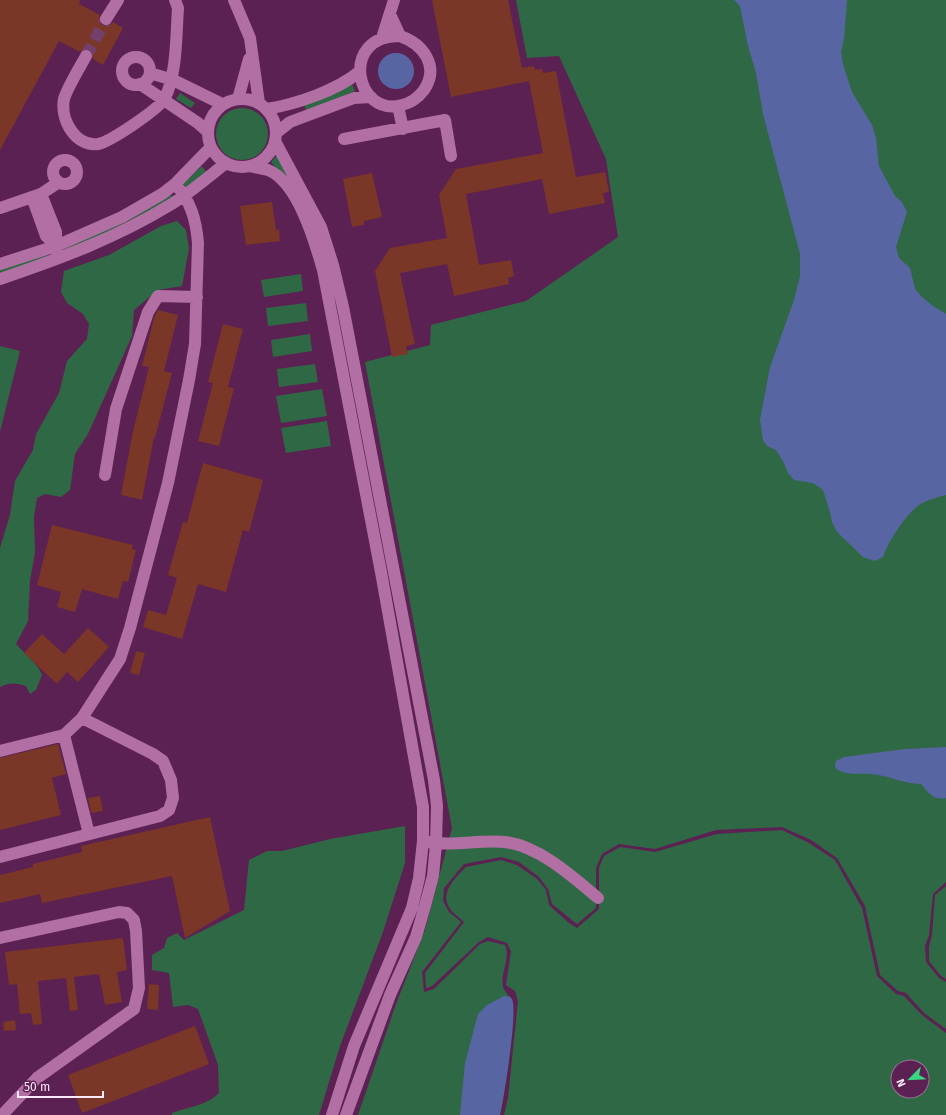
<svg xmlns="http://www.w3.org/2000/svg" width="946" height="1115" font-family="'Fira Sans',sans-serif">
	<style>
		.green { fill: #2f6844; fill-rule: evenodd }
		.water { fill: #5865a3 }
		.building { fill: #7a3626 }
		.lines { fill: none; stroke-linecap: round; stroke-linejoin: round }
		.minor-tunnel { stroke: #743f6c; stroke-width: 12; stroke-dasharray: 12 6; stroke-linecap: butt }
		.minor { stroke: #b16fa4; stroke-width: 12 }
	</style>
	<rect width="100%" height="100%" fill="#5c2153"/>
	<path class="green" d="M516,0h430v882l-13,12 -4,41 -4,11 1,16 13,16 7,4v47l-22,-16 -18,-20 -8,-2 -18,-16 -15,-69 -28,-48 -26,-18 -29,-13 -66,3 -61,19 -36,-5 -17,10 -6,14v40l-19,16 -25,-20 -4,-15 -9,-12 -20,-15 -18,-5 -37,7 -20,24 -1,13 6,11 12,10 -39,50 2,20 10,-3 46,-45 8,-3 17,4c6,14 -5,27 -2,42 2,6 8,10 9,15 3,16 -1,31 -2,46 -3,23 -5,45 -10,67h-142l38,-111 29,-74 27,-102 -87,-466 65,-17 1,-20 95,-24 92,-64 -12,-78 -47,-103 -32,2z
		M352,84l3,7 -48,21 -3,-7z
		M180,93l15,10 -4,5 -15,-9z
		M216 134a26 26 0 1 1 52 0a26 26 0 1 1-52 0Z
		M277,155l17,35 -23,-28z
		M202,166l4,6 -19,17 -4,-5z
		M169,193l5,5 -106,54 -3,-4z
		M177,221l9,9 3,19 -7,37 -24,4 -24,20 -2,26 -44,98 -13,20 -5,36 -9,7 -16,-3 -8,4 -3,19 1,35 -5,29 -2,40 -12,23 22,23 4,8 -6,15 -6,4 -4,-8c-9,-3 -17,-4 -26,1v-139l10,-33 5,-34 18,-31 3,-16 23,-41 8,-32 20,-22 2,-15 -6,-10 -16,-11 -6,-11 3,-21 45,-16 52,-29z
		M47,253l1,5 -48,15v-5z
		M301,274l2,17 -39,6 -3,-17z
		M306,303l2,18 -40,5 -2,-18z
		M310,334l2,17 -39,6 -2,-17z
		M0,346l20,5 -20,81z
		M315,364l3,18 -39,5 -2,-18z
		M322,389l5,27 -46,7 -5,-27z
		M327,421l4,25 -45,7 -5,-25z
		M405,826v37l-22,69 -43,114 -21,69h-147v-2c16,-6 34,-7 47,-20l-1,-28 -20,-56 -10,-4 -15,2 -4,-34 -17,-3v-15l12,-7 3,-10 10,-5 7,7 60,-30 5,-50 18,-9h15l48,-12z
		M782,830l27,13 26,17 27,48 15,68 19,18 8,2 18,19 24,18v82h-442l4,-17 10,-97 -3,-10 -9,-6 5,-34 -4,-8 -19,-6 -9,5 -47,44 -6,2 -1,-15 39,-51c-4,-4 -10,-8 -14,-13 -11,-16 5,-31 16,-42l35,-7 16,5 20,14 9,11 3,15 20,18 8,5 22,-19v-41l5,-12 16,-9 35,5 62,-18zM898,1067h24v24h-24z
		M946,886v93l-5,-3 -12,-15v-14l3,-12 3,-40z"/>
	<path class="water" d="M734,0h113l-3,39 -3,13 2,12 9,28 20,33 4,13 3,28 16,30 7,6 5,10 -11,35 3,11 11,10 5,21 6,7 12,10 13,8v181c-9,2 -19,5 -27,10 -13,9 -31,37 -36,52l-8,4 -12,-4 -26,-25 -5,-10 -2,-10 -7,-22 -10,-7 -19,-3 -6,-7 -5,-12 -7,-11 -9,-4 -4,-6 -3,-20 10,-53 24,-67 6,-24v-22l-37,-140 -7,-41 -8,-27 -8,-40z
		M378 71a18 18 0 1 1 36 0a18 18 0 1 1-36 0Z
		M946,747v51c-12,3 -18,-6 -25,-14 -18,0 -33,-9 -50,-10 -10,-1 -30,2 -36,-7l1,-6 8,-4 61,-8z
		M504,996c3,0 6,0 8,3 6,13 -8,98 -12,116h-40l5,-52 13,-49 9,-9z"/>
	<path class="building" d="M0,0h80l-1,4 21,11 -1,4 3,6 7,1 4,-4 10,6 -20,37 -10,-6v-6l-4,-4h-3l-6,3 -21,-11 -59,109z
		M432,0h76l14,68 12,-2 1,4 7,-1 1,4 13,-2 20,106 29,-5 4,20 -6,1 2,10 -56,11 -7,-35 -76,15 13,71 32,-5 3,16 -6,2 1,6 -55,12 -7,-32 -47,9 15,71 -9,2 2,8 -16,3 -17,-86 15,-23 57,-10 -8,-43 17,-26 87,-16 -14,-72 -78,16z
		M372,173l10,44 -18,4v4l-12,2 -9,-48z
		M272,202l4,28 3,-1 1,12 -34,4 -6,-39z
		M158,310l20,5 -14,56 8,2 -17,65 -1,-1 -12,63 -21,-5 12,-64 16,-64 -7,-1 12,-48z
		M223,324l20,5 -15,58 6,1 -15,58 -21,-5 15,-58 -5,-1z
		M203,463l60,17 -14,52 -6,-2 -17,62 -28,-8 -16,55 -39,-12 5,-17 18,5 11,-37 -9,-3 15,-53 4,1z
		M52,525l81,20 -1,4 4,1 -8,32 -5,-1 -5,18 -36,-10 -7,23 -18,-5 4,-15 -24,-7z
		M88,628l21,19 -31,35 -11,-10 -10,12 -33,-31 18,-19 22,20z
		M136,651l9,2 -6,22 -9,-2z
		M58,744l8,30 -14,4 9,37 -61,15v-72z
		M100,796l3,15 -12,2 -3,-15z
		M210,817l20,94 -45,27 -13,-62 -130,27 -2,-9 -40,9v-28l33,-8v-3l49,-12 -1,-6z
		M123,938l4,32 -10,2 5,30 -17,3 -6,-31 -25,3 4,33 -8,1 -4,-33 -28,3 4,43 -9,1 -2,-12 -11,1 -3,-30 -8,1 -4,-33z
		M149,984l10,1 -1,25 -11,-1z
		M15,1020l1,10 -12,1 -1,-9z
		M195,1026l14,38 -127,49 -14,-38z"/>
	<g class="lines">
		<path class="minor-tunnel" d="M86,56l20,-37"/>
		<path class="minor" d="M234,0l16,38 9,65
			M390,14l10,22c23,8 40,30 24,54 -6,8 -13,13 -22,15 -47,13 -63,-70 -2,-69
			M106,19l12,-19
			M382,38l12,-38
			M86,56c-6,11 -19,32 -22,43 -4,20 11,48 34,45 12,-2 61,-35 67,-46 12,-25 11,-62 13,-90l-3,-8
			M122 71a14 14 0 1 1 28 0a14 14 0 1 1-28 0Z
			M150,73l23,7 49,24
			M140,84l58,39 10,9
			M208 133a34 34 0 1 1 68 0a34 34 0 1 1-68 0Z
			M238,99l11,-40
			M398,106l5,23
			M267,109c29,-5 69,-18 92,-37
			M276,133l14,-11 64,-24 17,-1
			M344,139l101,-19 6,36
			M275,141l46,86 12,38 10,42 91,473 3,26 -1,38 -3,32 -8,30 -9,31 -26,58 -44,120
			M53 172a12 12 0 1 1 24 0a12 12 0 1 1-24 0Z
			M250,166c5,2 12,2 18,4 30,12 47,72 55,100l58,302 42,235v34l-4,37 -7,30 -58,138 -22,69
			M41,194l15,38v14l2,6
			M32,197l14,39 10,10
			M0,208l41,-14 18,-12
			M0,264l56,-18 66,-29 40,-23 13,-10 36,-37
			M0,279c59,-20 116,-41 170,-74 20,-12 38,-28 56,-42
			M105,475l11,-66 32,-97 10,-16 39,1
			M64,735l25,99
			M0,751l64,-16 18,-17 38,-59 10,-31 38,-145 21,-103 6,-36 3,-101c-2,-23 -7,-42 -23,-59
			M428,842c26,5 52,-3 77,0 34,4 68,35 93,56
			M0,857l160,-41 9,-6 4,-12 -2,-18 -8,-19 -10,-7 -71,-36
			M0,938l119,-26 8,1 7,7 2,11 3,57 -5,21 -97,69 -35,37"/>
	</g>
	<g transform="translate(910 1079) rotate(246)"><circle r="19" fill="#5c2153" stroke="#9d7196"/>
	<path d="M0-3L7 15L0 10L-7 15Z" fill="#37d880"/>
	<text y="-6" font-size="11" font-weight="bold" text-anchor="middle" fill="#ffe9fa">N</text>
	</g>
	<path d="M18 1091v6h85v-6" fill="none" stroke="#ffe9fa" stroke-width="2"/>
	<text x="24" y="1091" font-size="12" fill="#ffe9fa" stroke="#5c2153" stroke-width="3" paint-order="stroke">50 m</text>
</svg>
